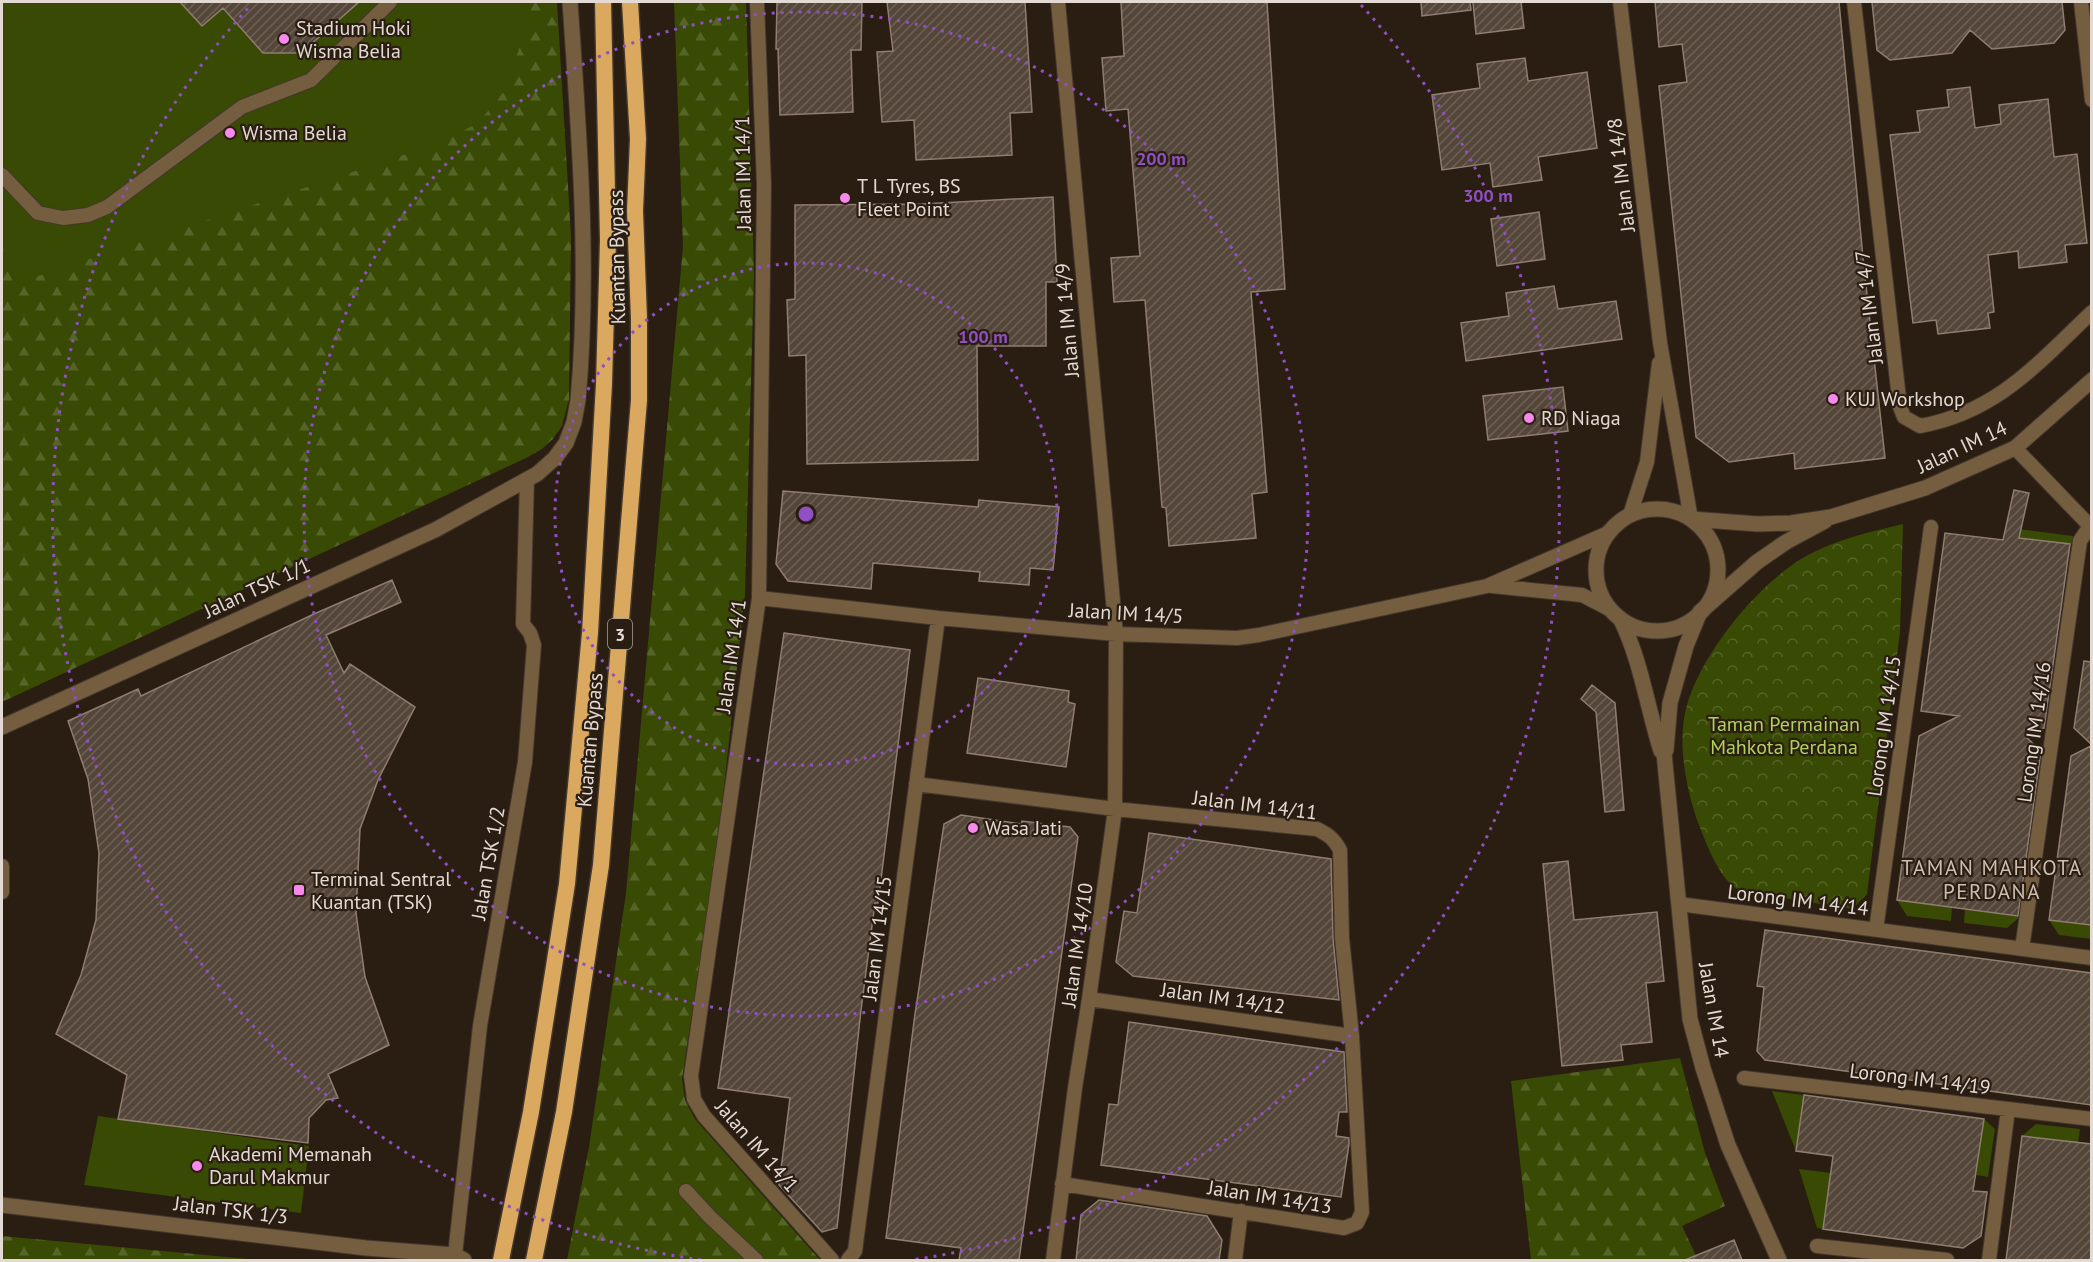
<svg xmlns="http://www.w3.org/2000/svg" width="2093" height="1262" font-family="'PT Sans',sans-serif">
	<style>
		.forest { fill: url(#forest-firs) }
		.park { fill: url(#park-crowns) }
		.garden { fill: #384a03 }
		.building { fill: url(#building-hatch); stroke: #8e7e70; stroke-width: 1.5 }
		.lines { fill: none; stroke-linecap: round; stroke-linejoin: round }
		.minor-casing { stroke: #44372d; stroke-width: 16 }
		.tertiary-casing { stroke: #44372d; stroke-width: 17 }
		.trunk-casing { stroke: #44372d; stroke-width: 19 }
		.minor { stroke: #745e3f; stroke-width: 14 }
		.tertiary { stroke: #745e3f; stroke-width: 15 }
		.trunk { stroke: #daa85e; stroke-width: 16 }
		.ring { fill: none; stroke: #904fc3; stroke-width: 3; stroke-dasharray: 3 6 }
		.poi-dot { fill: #f788ec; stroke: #2a1d12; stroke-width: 2 }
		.labels { text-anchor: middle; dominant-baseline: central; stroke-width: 4.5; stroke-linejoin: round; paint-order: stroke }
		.shield { fill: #2a1d12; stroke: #aca199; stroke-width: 1.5 }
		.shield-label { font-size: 18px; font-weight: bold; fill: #e3dad3 }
		.poi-label { font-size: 20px; fill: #e3dad3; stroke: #2a1d12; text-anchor: start }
		.street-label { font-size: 20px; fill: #e3dad3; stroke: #2a1d12 }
		.park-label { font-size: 20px; fill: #afd25f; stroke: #2a1d12 }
		.neighbourhood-label { font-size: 21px; letter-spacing: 1.5px; fill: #cfbdaf; stroke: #2a1d12 }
		.centre { fill: #904fc3; stroke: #2a1d12; stroke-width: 3 }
		.ring-label { font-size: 18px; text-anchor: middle; font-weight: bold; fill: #904fc3; stroke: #2a1d12; stroke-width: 4.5; stroke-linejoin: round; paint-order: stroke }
	</style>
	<defs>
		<pattern id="forest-firs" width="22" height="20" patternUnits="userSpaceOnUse" patternTransform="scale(1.5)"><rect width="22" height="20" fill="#384a03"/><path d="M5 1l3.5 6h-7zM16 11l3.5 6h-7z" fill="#556427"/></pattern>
		<pattern id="park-crowns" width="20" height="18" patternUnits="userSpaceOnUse" patternTransform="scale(1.5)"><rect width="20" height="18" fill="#384a03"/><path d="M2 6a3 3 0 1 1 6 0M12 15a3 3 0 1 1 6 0" fill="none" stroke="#556427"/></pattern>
		<pattern id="building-hatch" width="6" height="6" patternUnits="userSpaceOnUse" patternTransform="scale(1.5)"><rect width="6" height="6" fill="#55463a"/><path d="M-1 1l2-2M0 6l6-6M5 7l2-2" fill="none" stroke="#6d6056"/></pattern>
	</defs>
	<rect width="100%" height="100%" fill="#2a1d12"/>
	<path class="forest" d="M500,2h57l14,234 -2,163 -7,27 -9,13 -11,10 -16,9 -524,244v-475z
		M674,2h72l8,273 -9,319 -27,248 -36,237 3,21 10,19 125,141h-253l22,-113 37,-254 57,-647z
		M1680,1058l25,95 20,53 -43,20 16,34h-167l-20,-179z
		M2,1236l256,24h-256z"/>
	<path class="park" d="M1903,524l-3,108 -33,262 -15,15c-29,-5 -57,-9 -86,-14 -8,-1 -20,-1 -27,-5 -21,-11 -35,-52 -43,-73 -11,-34 -19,-78 -9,-112 15,-53 73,-124 121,-150 30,-16 62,-23 95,-31z"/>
	<path class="garden" d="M2,2h519l5,25 -20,62 -28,34 -41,21 -408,135 -27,-31z
		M2018,529l55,7 -1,8 -56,-7z
		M1897,900l55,8 -1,13 -44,-5z
		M1965,909l56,7 -14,12 -43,-5z
		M2049,920l42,5v14l-32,-4z
		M1772,1091l32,4 -8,56z
		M98,1116l211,30 -8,67 -217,-28z
		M1984,1119l11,10 -7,48 -12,-2z
		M2036,1124l44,5 -2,14 -56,-7z
		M1799,1169l32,4 -8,56 -6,-1z"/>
	<path class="building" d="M180,2h179l-58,51h-38l-40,-45 -21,18z
		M777,2h85l-1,48h-10l2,62 -73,3 -2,-66h-2z
		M887,2h138l7,110 -22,1 2,42 -96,5 -2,-40 -32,2 -5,-70 16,-1z
		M1121,2h146l18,287 -34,3 16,200 -15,2 4,44 -87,8 -3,-38 -4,-1 -17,-207 -31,2 -3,-44 29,-2 -12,-147 -22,2 -4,-53 22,-2z
		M1421,2h49l1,8 -49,6z
		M1473,2h48l3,26 -48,6z
		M1655,2h184l24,256 22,200 -90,11 -1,-16 -65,9 -33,-25 -37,-351 28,-4 -5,-38 -23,3z
		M1872,2h190l3,28 -11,13 -62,6 -22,-19 -18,23 -62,7 -13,-10z
		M1525,58l3,23 59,-9 10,76 -59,9 4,23 -49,7 -3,-24 -48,7 -10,-75 48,-7 -3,-24z
		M1970,87l5,41 26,-4 -2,-19 49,-6 6,58 23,-3 10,89 -22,2 2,17 -48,6 -1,-17 -30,4 6,57 -6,1 2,15 -52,6 -2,-14 -23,3 -23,-188 30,-3 -3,-21 32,-4 -2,-17z
		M1053,197l4,85h-11v64h-69l1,114 -171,4 -1,-109 -17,1 -2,-56 8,-1v-94l127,-1z
		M1539,212l6,47 -48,7 -6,-47z
		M1554,286l4,23 58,-8 6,38 -156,22 -5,-38 48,-7 -3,-23z
		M1563,387l5,44 -80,9 -5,-44z
		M2014,490l15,3 -10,45 51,6 -26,184 -19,8 16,15 -23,165 -121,-16 22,-164 40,-20 -38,-5 24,-178 58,7z
		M783,491l195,16 1,-7 80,7 -6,63 -23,-2 -1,17 -50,-4 1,-9 -107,-9 -2,26 -83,-8 -12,-17z
		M392,580l9,22 -75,33 18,38 6,-9 65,43 -37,73 -18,49 -4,84 9,64 24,68 -61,29 10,24 -12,2 -17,18 -1,25 -190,-24 9,-44 -71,-41 25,-59 15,-55 3,-67 -11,-74 -20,-58 70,-32 3,7 173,-82z
		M784,633l126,17 -32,253h-3l-14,107 -24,218 -15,4 -43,-47 11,-87 -72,-10z
		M2084,661l7,1v82l-17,-16z
		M978,678l91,13 -1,11 7,2 -9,63 -99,-14z
		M1592,685l23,18 9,107 -19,2 -9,-100 -15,-13z
		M2091,746v179l-42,-5 22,-164z
		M961,815l60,9 1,-3 48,6 8,10 -59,423h-60l2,-12 -75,-10 29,-224 29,-190z
		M1149,833l182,26 2,79 6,62 -206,-24 -17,-14 8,-51 13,2z
		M1568,861l6,59 83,-8 7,69 -18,2 6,59 -31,3 2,15 -61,6 -19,-202z
		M1765,930l326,43v132l-326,-45 -8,-9 7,-64 -7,-1z
		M1129,1022l215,30 3,60h-8l-3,24 13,2v6l-8,53 -240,-32 8,-61 9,1z
		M1804,1095l180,24 -11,72 14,1 -6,44 -18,12 -140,-19 10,-73 -37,-5z
		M2022,1136l69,8v116h-85z
		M1099,1200l108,16 15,24 -3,20h-143l5,-45z
		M1734,1240l8,20h-57z"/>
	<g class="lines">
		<defs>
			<path id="minor" d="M757,2l7,183 -5,413 -68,478 3,23 10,17 128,144
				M1620,2l40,341 31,176
				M1854,2l46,405 4,10 16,9c77,-14 117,-62 172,-114
				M2081,2l11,98
				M2,175l36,38 25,5 25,-3 19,-8 135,-100 69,-27 79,-78
				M2015,448l75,78
				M1630,515l17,-53 12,-99
				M1492,586l90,9 29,15
				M759,598l179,20 178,16 121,4 22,-3 228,-49 121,-53
				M916,784l199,25 202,20c12,6 17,10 23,21l2,88 10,98 10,176 -5,11 -13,5 -282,-44
				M2,866v26
				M1679,904l413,54
				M1876,930l55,-403
				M2022,949l58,-408 12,-18
				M1089,999l263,37
				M1744,1078l348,41
				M686,1191l24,26 46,43
				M1817,1246l130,14
				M455,1255l25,-229 45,-264 9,-117 -4,-12 -7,-9 4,-145
				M848,1260l7,-9 83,-633
				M1053,1260l22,-172 14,-89 26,-190 1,-175 -58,-632
				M1235,1260l6,-49
				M1989,1260l19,-151"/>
			<path id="tertiary" d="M1596 570a61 61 0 1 1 122 0a61 61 0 1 1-122 0Z
				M1691,519l67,5 33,-1 40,-6 94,-29 90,-40 77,-68
				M1620,618c21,42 27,89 41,133l3,2 26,266 13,49 25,77 51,115
				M2,727l433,-197 102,-56 18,-16 11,-15 8,-21 4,-22c12,-133 1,-266 -8,-398
				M1664,753l2,-3 4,-47 16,-57 14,-34 57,-50 29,-20 39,-21
				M2,1205l364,43 89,7 9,5"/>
			<path id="trunk" d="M501,1260l30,-148 36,-228 23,-251 14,-249 4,-144 -5,-238
				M534,1260l30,-148 37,-247 38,-465v-81l-4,-108 3,-72 -8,-137"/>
		</defs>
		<use href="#minor" class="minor-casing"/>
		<use href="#tertiary" class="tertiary-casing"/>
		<use href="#trunk" class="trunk-casing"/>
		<use href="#minor" class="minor"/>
		<use href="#tertiary" class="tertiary"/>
		<use href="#trunk" class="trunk"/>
	</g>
	<g class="ring">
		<circle cx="806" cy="514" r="251"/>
		<circle cx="806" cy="514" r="502"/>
		<path d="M701 1260A753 753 0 0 1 251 5M1361 5A753 753 0 0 1 911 1260"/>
	</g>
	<g class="poi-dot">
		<circle cx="284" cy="39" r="6"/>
		<circle cx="230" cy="133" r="6"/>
		<circle cx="845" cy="198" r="6"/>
		<circle cx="1833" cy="399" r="6"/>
		<circle cx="1529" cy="418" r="6"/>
		<circle cx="973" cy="828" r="6"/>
		<rect x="293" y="884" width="12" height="12" rx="3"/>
		<circle cx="197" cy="1166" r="6"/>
	</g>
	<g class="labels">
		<rect class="shield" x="608" y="619" width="24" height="30" rx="4.5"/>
		<g class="shield-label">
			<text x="620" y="634">3</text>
		</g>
		<g class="poi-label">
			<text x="296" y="28">Stadium Hoki<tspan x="296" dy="23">Wisma Belia</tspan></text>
			<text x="242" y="133">Wisma Belia</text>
			<text x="857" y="186">T L Tyres, BS<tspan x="857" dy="23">Fleet Point</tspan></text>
			<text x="1845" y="399">KUJ Workshop</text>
			<text x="1541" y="418">RD Niaga</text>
			<text x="985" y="828">Wasa Jati</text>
			<text x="311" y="879">Terminal Sentral<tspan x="311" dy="23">Kuantan (TSK)</tspan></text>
			<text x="209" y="1154">Akademi Memanah<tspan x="209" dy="23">Darul Makmur</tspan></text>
		</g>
		<g class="street-label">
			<text transform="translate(743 173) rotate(-91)">Jalan IM 14/1</text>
			<text transform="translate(1621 175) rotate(-97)">Jalan IM 14/8</text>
			<text transform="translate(617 257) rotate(-91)">Kuantan Bypass</text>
			<text transform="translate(1869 307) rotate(-97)">Jalan IM 14/7</text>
			<text transform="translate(1067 320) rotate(-95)">Jalan IM 14/9</text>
			<text transform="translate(1962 447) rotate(-25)">Jalan IM 14</text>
			<text transform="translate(257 588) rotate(-25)">Jalan TSK 1/1</text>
			<text transform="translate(1126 613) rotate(3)">Jalan IM 14/5</text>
			<text transform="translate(731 656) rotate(-82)">Jalan IM 14/1</text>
			<text transform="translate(1884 726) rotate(-82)">Lorong IM 14/15</text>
			<text transform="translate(2034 732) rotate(-82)">Lorong IM 14/16</text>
			<text transform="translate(590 740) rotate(-85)">Kuantan Bypass</text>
			<text transform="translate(1255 805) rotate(7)">Jalan IM 14/11</text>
			<text transform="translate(488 863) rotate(-80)">Jalan TSK 1/2</text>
			<text transform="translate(1798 900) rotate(7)">Lorong IM 14/14</text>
			<text transform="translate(877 938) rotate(-83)">Jalan IM 14/15</text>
			<text transform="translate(1077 945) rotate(-82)">Jalan IM 14/10</text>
			<text transform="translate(1223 998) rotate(8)">Jalan IM 14/12</text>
			<text transform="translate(1714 1010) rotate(80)">Jalan IM 14</text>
			<text transform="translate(1920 1079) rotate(7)">Lorong IM 14/19</text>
			<text transform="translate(757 1146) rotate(49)">Jalan IM 14/1</text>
			<text transform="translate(1270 1197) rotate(9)">Jalan IM 14/13</text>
			<text transform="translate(231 1210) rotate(7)">Jalan TSK 1/3</text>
		</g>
		<g class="park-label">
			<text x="1784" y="724">Taman Permainan<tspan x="1784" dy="23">Mahkota Perdana</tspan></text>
		</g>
		<g class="neighbourhood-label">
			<text x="1992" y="867">TAMAN MAHKOTA<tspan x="1992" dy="24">PERDANA</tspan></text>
		</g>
	</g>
	<circle cx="806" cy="514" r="9" class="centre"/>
	<g class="ring-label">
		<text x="1161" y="165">200 m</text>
		<text x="1488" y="202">300 m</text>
		<text x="983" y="343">100 m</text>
	</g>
	<rect width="2093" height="1262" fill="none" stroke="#e3dad3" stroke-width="6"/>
</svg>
